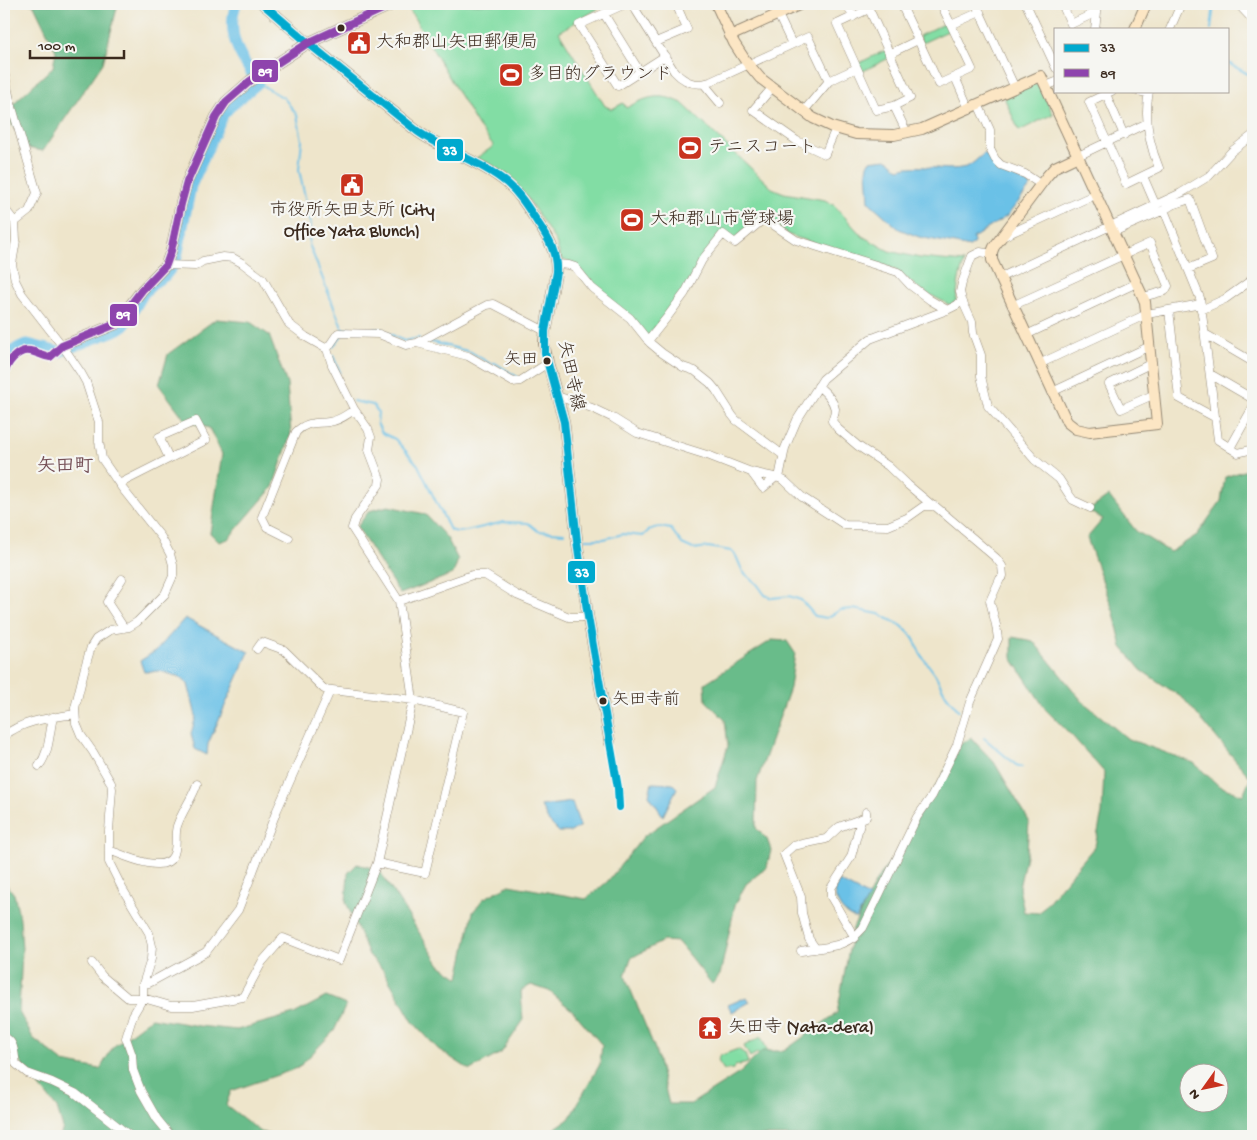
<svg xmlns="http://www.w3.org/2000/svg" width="1257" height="1140" font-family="'Gochi Hand','Klee One',sans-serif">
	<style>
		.green { fill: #82dda4; stroke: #5e8461 }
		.forest { fill: #69bc8a; stroke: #527354; fill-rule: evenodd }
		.water { fill: #6ac1e7; stroke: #527682 }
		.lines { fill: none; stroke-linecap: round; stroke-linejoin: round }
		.stream { stroke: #6ac1e7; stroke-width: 2 }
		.river { stroke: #6ac1e7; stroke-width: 11 }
		.street-casing { stroke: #948874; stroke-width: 9 }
		.secondary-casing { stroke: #948874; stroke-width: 12 }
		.street { stroke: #fff; stroke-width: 8 }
		.secondary { stroke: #fce6c4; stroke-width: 10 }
		.bus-1-casing { stroke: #f6f6f2; stroke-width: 11 }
		.bus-2-casing { stroke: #f6f6f2; stroke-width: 11 }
		.bus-1 { stroke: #00a9ce; stroke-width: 8 }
		.bus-2 { stroke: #8e44ad; stroke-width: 8 }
		.bus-dot { fill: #3b2a1e; stroke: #f6f6f2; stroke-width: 2 }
		.labels { text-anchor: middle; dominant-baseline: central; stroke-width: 4.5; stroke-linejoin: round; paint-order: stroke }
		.bus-label { font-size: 17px; fill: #3b2a1e; stroke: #f6f6f2; text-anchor: end }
		.poi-label { font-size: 18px; fill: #3b2a1e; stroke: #f6f6f2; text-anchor: start }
		.street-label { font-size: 18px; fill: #3b2a1e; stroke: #f6f6f2 }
		.neighbourhood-label { font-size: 19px; font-weight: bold; fill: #765158; stroke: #f6f6f2 }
		.line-badge { stroke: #f6f6f2; stroke-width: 2 }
		.badge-label { font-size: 14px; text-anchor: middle; font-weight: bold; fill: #fff }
	</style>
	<rect width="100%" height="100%" fill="#f6f6f2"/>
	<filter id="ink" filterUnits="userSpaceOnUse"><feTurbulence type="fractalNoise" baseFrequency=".02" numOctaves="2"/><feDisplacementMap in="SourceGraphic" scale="10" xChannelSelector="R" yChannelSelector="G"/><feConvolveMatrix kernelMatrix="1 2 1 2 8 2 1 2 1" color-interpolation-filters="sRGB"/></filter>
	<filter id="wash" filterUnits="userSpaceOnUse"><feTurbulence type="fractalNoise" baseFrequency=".0096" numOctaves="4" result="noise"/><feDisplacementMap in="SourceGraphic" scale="20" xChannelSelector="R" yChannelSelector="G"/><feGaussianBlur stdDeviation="1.12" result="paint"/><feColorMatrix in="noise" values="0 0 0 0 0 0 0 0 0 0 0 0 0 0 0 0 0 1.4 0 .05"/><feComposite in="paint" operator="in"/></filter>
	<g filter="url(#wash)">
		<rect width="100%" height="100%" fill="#eee5cb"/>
		<path class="green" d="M421,4h185l-47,28 46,74 7,3 11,-6 3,5c21,-11 33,-16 56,-5l90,85 12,5 41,7 10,6 27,30 27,15 31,7 44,4 -5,17 -3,22 -6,4 -29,-15 -27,-21 -105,-34 -25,-20 -29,26 -13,-10 -41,63 -34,43 -52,-50 -21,-23 -13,-5 -5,-17 -28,-43 -19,-21 -34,-19 19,-13 -16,-20 -69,-117z
			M947,22l3,8 -28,13 -3,-7z
			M886,50l3,8 -28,14 -4,-8z
			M1034,83l5,2 14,29 -34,17 -15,-34z
			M761,1037l8,17 -4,3 -8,-4 -7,4 -6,-11z
			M738,1049l7,5 3,9 -13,3 -2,3 -9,1 -6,-9 1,-5z"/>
		<path class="forest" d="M30,4h88l-15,59 -60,88 -16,-3 -16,-25 4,-21 38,-35 3,-16 -22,-46z
			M216,319l34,3 19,13 18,49 4,50 -18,53 -45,52 -9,3 -9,-9 12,-79 -13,-26 -23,-7 -27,-36 9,-31z
			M1253,468v668h-710l26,-17 31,-55 2,-19 -29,-34 -24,-20 -18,-6 -10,6 2,30 -22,32 -31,17 -32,-21 -25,-27 -30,-52 -14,-15 -23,-53 2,-29 9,-9 22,6 61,95 19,13 14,-66 10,-13 26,-14 77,14 21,-17 37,-46 71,-49 13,-41 -3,-26 -19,-19 -1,-18 67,-43 15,1 8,12 -5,35 -33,93 -1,47 11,11 4,11 -4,17 -21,17 -11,21 -15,70 -8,9 -34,-42 -15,-1 -32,17 -6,18 30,73 14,55h22l50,-32 21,-21h22l53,-38 16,-85 23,-47 19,-26 66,-111 10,-6 23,24 35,59 -2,30 -8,37 5,24 15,1 56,-67 7,-33 2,-41 -30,-34 -28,-28 -34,-52v-21l21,4 49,60 46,38 66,24 25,23 24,9 8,-19 -3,-1 -64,-76 -43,-29 -19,-23 -8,-34 -27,-75 16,-19 -15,-8 21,-15 27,35 34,21 27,-17 24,-34 4,-24zM1190,1072h30v30h-30z
			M388,506l37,8 22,24 11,22 -5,14 -53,20 -43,-67 12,-16z
			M4,882l10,12 6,25 2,31 -3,62 14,26 30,24 37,7 13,-22 38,-29 48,8 38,4 57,-16 32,-17 20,8 -12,26 -36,37 -67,23 -5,14 35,27 17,4h-218l3,-8 -6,-20 -53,-66z"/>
		<path class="water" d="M985,153l18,18 12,5 16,10 -24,30 -34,22 1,5 -4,4 -51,-10 -20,-8 -30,-27 -2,-32 2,-9 18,-2 12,10c21,-7 45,4 67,-2 6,-2 13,-10 19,-14z
			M185,618l64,34 -41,92 -1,11 -12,-6 -4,-15 5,-18 -8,-32 -8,-7 -20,-6 -16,1 -4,-11 17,-11z
			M652,783l21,1 4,4 -14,28 -14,-21z
			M572,802l8,24 -9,6h-12l-10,-10 -8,-16z
			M839,881l30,16 -13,22c-13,-4 -19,-15 -22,-27z
			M747,997l3,5 -18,10 -4,-7z"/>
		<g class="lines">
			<path class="stream" d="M1211,29l3,-25
				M1228,63l20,11 5,1
				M258,83l26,15 13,17 5,25 -3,30 12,54 -2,20 34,86
				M343,329h37l24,12 15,-3
				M428,341l43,11 18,11h6l24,15
				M333,347l9,-12
				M333,356l7,16
				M353,401l20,4 5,7 -1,11 5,10 13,6 23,26 32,65 7,2 9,-1 38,-9 24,1 10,8 26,2
				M585,539h19l19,-5 20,2c9,-10 15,-10 28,-7l11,15 11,5 15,-2 23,4 5,5 7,16 14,12 8,11 7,3 17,-2 12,4 14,16 12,2 13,-8 13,-1 26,5 23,12 11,11 8,18 14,19 11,21 13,16
				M984,738l32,27 6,2"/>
			<path class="river" d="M4,362c4,-9 14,-16 24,-18l31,8 60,-23 6,-4 19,-32 11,-11 10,-6 11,-14 15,-76 32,-71 7,-8 28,-24c-17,-25 -33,-48 -22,-79"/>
		</g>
	</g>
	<g filter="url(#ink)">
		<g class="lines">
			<defs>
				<path id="street" d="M625,4l-46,21 39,61 47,-30
					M632,4l42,67c10,11 21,16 36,11l98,-45 21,44
					M773,4l19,40
					M847,4l6,13
					M901,4l38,80 33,-15 -31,-65
					M976,4l39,84
					M1026,4l30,64
					M1062,4l9,20 26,-12
					M1238,4l15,16
					M869,9l41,89 -16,8 -18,4 -39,-86z
					M604,14l36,58
					M367,15l2,-9 3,-2
					M951,25l29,-13
					M1095,29l3,-25
					M1170,29l11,-25
					M656,42l31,-13 -11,-25
					M889,54l29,-14
					M4,72l6,28 27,93 -8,18 -14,11
					M955,77l14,32
					M704,84l16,19
					M1046,86l10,-4
					M772,88l-19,22 44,31 28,13 11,-26
					M1112,91l-23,11 37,82 33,-16c-10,-24 -15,-51 -10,-77
					M1137,91l11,2
					M1106,94l18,41
					M978,104l12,26v19l5,10 6,6 24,9 15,10
					M894,106l13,27
					M803,112l26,-31 28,-13
					M1078,156l69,-33
					M1143,176l13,30
					M4,208l11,14 1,18 -4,24 3,16 7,14 42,54 17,25 5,9 13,40v19l3,18 20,29 39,49 9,17 3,11v11l-8,18 -28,28 -8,5 -19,3 -14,9 -5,8 -6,20 -10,41 1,15 5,12 12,17 18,31 1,6 -3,42v31l13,26 27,45 3,13 -1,13 -8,25v14l-10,17 -7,23 6,17 1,15 8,21 16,28 14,17
					M1164,210l36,88 18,142 20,13 15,-4
					M1113,232l51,-22 8,-5 18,-6 22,60 -24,10
					M1002,237l94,-43
					M992,254l-12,-2 -8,4 -10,27 -2,9 2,8 10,22 1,11 8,22v21l7,30 47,54 24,19 11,17 3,4 17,8
					M557,264l12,1 6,2 17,21 38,30 20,25 12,10 21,14 12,4 15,12 6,7 16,25 4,5 47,35
					M166,265l29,1 8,-5 20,-4 10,1 9,5 21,16 26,45 17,13 21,12 5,16 22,44 14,20 3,8 -2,13 11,29 -1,6 -24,34 -3,9 47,73
					M999,278l182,-85 28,-17 23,-25 21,-16
					M1012,306l138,-63 18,43 -3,5 -22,6
					M1169,310l10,88 37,20
					M1201,310l24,-11 28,-20
					M1205,334l48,28
					M1026,335l111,-52
					M648,341l20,-25 17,-23 17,-33 21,-26 12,9 31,-26 6,7 24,16 102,32 12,13 20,15 17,10
					M417,343l51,13 45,26 7,-1 28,-18
					M327,349l11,-16 41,1 27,11 11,-2 70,-38 6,-1 52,27
					M1152,363l-43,21 12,25 34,-15
					M1039,364l108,-50 54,-10
					M4,374c3,-11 13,-25 26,-23 7,1 13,5 20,6l12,-11
					M1210,374l43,25
					M818,386c7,6 15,13 17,23 0,5 -2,8 -3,12l6,8 20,17 30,20 20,19 25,21
					M1052,392l98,-46
					M557,396l35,12 21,10 24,15 73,23 41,16 28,6 6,3 17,16 43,28 43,1 19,-8 17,-12h11l61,52 6,8 1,10 -3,3 -10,22 6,24 2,14 -28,63 -13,43 -25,51 -15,21 -54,111c-18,21 -36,18 -62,23
					M1230,448l23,-41
					M751,472l12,16 13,-11
					M779,478l6,-30 12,-28 26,-41 47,-40 77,-29 10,-5 5,-5
					M119,484l87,-44 -10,-19 -37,16 10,21
					M289,538l-22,-11 -5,-10 34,-85c11,-11 19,-8 33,-10 10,-1 17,-7 25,-12
					M122,579l-15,23 17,26
					M257,649l5,-7 22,8 40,39 89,11 50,12 -38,161 -48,-10
					M4,736c19,-16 47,-18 71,-22
					M610,743l8,45 1,19
					M39,766c11,-15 10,-32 14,-49
					M109,850c14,5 55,25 64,6 5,-9 1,-20 4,-30 5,-15 15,-27 20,-42
					M855,938l-24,-41v-9l20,-31 10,-37
					M816,949l-7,-10 -7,-26 -1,-16 -17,-43 9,-8 33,-7 13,-12 27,-10v-5
					M92,963l10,13 26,22h15l28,8h22l50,-9 19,-35 21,-24 56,22 38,-97 36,-163 -14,-99 73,-26h13l32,20 52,22h19
					M143,984l6,-1 57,-31 32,-42 39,-100 53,-119
					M4,1037c11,4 10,17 12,27l11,9 25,9 23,11 55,43"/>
				<path id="secondary" d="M263,4l45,39 109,88c28,20 65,31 90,52 13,11 22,26 31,40 11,16 19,30 18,49l-11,59 -1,13 4,19 16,59 13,119 11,76 22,126
					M716,4l18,39 11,17 15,18 53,40 19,9 24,7 38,1 28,-6 119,-53 101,219 3,7 12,122 -67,8 -14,-3 -9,-7 -75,-162v-8l2,-5 53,-71 8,-9 23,-11
					M1135,29l11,-25
					M730,36l71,-32
					M62,346l54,-22 26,-34 24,-25 5,-14 10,-47 6,-22 29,-65 10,-15 24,-21 58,-38 85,-39"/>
			</defs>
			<use href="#street" class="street-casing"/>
			<use href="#secondary" class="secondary-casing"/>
			<use href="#street" class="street"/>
			<use href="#secondary" class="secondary"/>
			<defs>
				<path id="bus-1" d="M263,4l45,39 109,88c28,20 65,31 90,52 13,11 22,26 31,40 11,16 19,30 18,49l-11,59v22l19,69 13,119 11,76 30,171 1,19"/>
				<path id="bus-2" d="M4,374c3,-11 13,-25 26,-23 7,1 13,5 20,6l12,-11 54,-22 26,-34 24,-25 5,-14 10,-47 6,-22 29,-65 10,-15 24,-21 58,-38 85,-39"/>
			</defs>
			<use href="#bus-1" class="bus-1-casing"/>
			<use href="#bus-2" class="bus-2-casing"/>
			<use href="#bus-1" class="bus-1"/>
			<use href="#bus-2" class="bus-2"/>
		</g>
	</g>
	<defs>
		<symbol id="civic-square" viewBox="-11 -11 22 22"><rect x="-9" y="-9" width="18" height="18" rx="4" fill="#c8321e" stroke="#f6f6f2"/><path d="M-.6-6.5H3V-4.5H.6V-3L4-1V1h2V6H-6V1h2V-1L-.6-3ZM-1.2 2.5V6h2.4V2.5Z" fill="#fff"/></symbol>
		<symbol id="stadium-square" viewBox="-11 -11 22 22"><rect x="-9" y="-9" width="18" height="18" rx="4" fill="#c8321e" stroke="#f6f6f2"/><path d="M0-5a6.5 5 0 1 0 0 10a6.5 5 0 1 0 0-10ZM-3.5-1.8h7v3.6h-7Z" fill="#fff"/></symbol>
		<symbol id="temple-square" viewBox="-11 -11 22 22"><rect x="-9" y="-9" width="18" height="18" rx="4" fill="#c8321e" stroke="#f6f6f2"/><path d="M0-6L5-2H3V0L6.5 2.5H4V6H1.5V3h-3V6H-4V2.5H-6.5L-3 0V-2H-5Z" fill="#fff"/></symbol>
	</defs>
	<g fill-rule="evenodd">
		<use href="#civic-square" x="345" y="29" width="28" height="28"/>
		<use href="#stadium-square" x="497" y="61" width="28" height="28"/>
		<use href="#stadium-square" x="676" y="134" width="28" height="28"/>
		<use href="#civic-square" x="338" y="171" width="28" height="28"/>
		<use href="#stadium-square" x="618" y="206" width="28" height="28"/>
		<use href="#temple-square" x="696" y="1014" width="28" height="28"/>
	</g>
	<g class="bus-dot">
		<circle cx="341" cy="28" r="4.5"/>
		<circle cx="547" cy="361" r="4.5"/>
		<circle cx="603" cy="701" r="4.5"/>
	</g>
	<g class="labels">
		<g class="bus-label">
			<text x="538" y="361">矢田</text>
			<text x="612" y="701" text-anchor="start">矢田寺前</text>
		</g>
		<g class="poi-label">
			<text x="376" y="43">大和郡山矢田郵便局</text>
			<text x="528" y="75">多目的グラウンド</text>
			<text x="708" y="148">テニスコート</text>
			<text x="352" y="211" text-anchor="middle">市役所矢田支所 (City<tspan x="352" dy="21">Office Yata Blunch)</tspan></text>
			<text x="650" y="220">大和郡山市営球場</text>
			<text x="728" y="1028">矢田寺 (Yata-dera)</text>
		</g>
		<g class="street-label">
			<text transform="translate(570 376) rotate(78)">矢田寺線</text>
		</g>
		<g class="neighbourhood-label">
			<text x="65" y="467">矢田町</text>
		</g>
	</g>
	<g class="line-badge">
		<rect x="251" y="59" width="28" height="24" rx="5" fill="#8e44ad"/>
		<rect x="436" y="138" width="28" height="24" rx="5" fill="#00a9ce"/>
		<rect x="109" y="303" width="29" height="24" rx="5" fill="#8e44ad"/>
		<rect x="567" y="560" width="29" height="24" rx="5" fill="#00a9ce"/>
	</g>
	<g class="badge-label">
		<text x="265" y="76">89</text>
		<text x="450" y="155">33</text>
		<text x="123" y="319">89</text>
		<text x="582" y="577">33</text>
	</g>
	<rect width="1257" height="1140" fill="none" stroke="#f6f6f2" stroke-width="20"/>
	<rect x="1054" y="28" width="175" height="65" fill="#f6f6f2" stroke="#aba49d"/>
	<rect x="1064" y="44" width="25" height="8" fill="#00a9ce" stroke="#aba49d"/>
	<text x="1100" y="52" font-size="15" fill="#3b2a1e">33</text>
	<rect x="1064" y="69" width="25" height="8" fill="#8e44ad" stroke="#aba49d"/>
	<text x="1100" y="78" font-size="15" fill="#3b2a1e">89</text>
	<g transform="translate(1204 1088) rotate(237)"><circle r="24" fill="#f6f6f2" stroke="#aba49d"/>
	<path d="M0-4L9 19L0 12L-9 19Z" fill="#c8321e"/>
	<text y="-8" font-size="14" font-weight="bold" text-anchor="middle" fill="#3b2a1e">N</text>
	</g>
	<path d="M30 50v8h94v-8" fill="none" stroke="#3b2a1e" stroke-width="2.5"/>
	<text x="38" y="50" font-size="15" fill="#3b2a1e" stroke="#f6f6f2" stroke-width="4" paint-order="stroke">100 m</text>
</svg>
